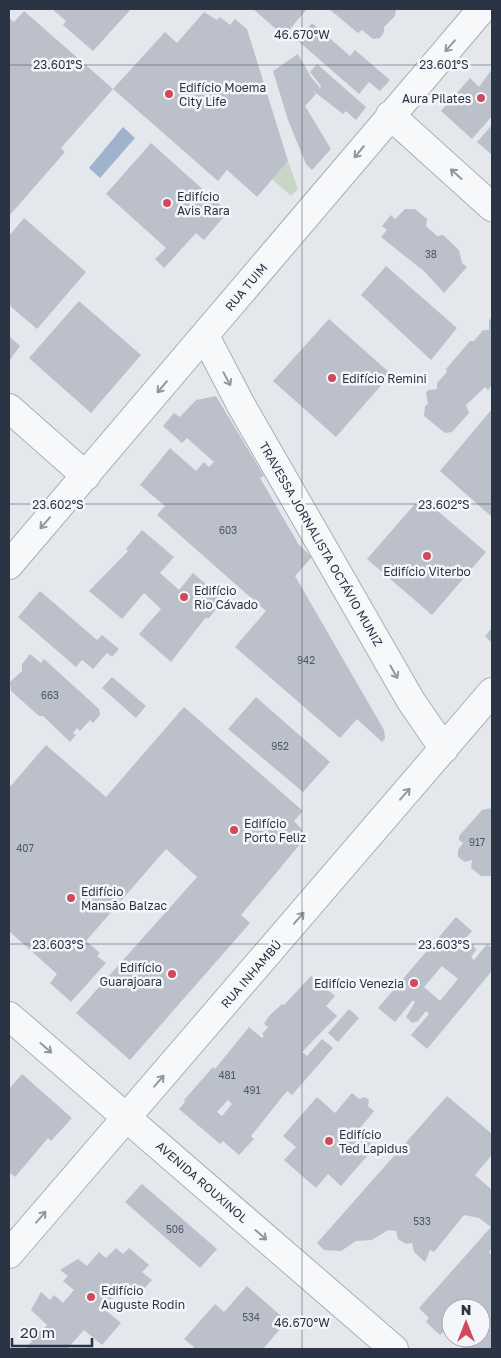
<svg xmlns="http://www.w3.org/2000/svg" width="501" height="1358" font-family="'Golos Text',sans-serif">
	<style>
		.green { fill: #c9d6c5 }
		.water { fill: #9fb4cc }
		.building { fill: #bbc0ca; fill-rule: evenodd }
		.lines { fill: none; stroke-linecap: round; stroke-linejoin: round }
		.street-casing { stroke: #a9aeb7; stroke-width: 30 }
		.street { stroke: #f7f8fa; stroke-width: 28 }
		.oneway { stroke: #9196a0 }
		.ticks { fill: none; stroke: #2b3445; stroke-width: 1; stroke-opacity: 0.45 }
		.poi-dot { fill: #d1495b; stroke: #f4f6f9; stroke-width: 2 }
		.labels { text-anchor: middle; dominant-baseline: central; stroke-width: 5; stroke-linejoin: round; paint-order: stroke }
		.number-label { font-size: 10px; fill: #4f5766 }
		.poi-label { font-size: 12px; fill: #2b3445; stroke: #f4f6f9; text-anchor: start }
		.street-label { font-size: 12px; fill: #2b3445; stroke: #f4f6f9 }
		.ticks-label { font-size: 12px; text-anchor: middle; fill: #2b3445; stroke: #f4f6f9; stroke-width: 5; stroke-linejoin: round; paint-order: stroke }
	</style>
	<rect width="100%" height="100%" fill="#e4e7ec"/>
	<path class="green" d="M288,161l10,28 -7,7 -19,-17z"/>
	<path class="water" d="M123,127l12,11 -35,40 -11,-10z"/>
	<path class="building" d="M52,9h79l-38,42 -30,-26 3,-4z
		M253,9h54l-23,27z
		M329,9h67l-1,7 -11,11v5l-4,6 -7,1 -11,-9 -4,3z
		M24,11l89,78 -52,59 4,4 -56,64v-198l5,4z
		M204,12l13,8 3,-3 10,8 5,-6 12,10 41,132 -31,36 -30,-27 -9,11 -105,-92 52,-57 12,11z
		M312,23l38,33 5,-6 35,30 -10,11 -11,-9 -10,12 -62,-54z
		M298,54l13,23 9,11 1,-2 -11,-14 7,-8 49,43 -10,13 -10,-9 -3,3 -31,-24 4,4 -11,12 26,43 -19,21 -6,-6 -18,-44 -15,-49z
		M492,69v47l-20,23 -31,-28 29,-33 9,9z
		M492,125v30l-15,-13z
		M151,143l77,69 -24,28 -8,-7 -32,35 -9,-9 11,-11 -60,-54z
		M405,209h10l12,10 -1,7 11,10 6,-1 16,15 3,13 5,4 -23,26 -19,-21 -44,-35 6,-7 -5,-4 9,-11 4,4z
		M24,218l62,54 -49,57 -28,-24v-69z
		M386,266l71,62 -26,32 -70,-65z
		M79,301l62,54 -50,58 -62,-55z
		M492,316v69l-4,5 -3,-3 -19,18 3,8 -17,19 -7,1 -21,-17 1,-10 3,-2 -2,-11 2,-3 9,-1v-6l10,-11 -1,-3 24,-28h4l9,-11h6v-9z
		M329,319l62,55 -55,63 -63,-56z
		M9,336l11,10 -11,15z
		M216,396l48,80 -4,2 39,67 13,12 -17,19 89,154 1,8 -3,4 -25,-23 -17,19 -105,-91 31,-36 -109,-96 8,-9 -25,-21 30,-37 26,23 8,-9 5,5 5,-5 -27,-24 -5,5 -19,-17 11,-13 6,4 16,-17z
		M492,409v108l-52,-46z
		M421,497l65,55 -54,63 -65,-56z
		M142,530l32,27 -14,16 19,17 14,-17 31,27 -16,19 -2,-2 -35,45 -32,-28 22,-25 -17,-16 -22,26 -33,-28 39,-40 -2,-2z
		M40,591l57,49 5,-5 17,14 -7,8 -5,-4 -14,16 -11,-9 -6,7 -58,-50z
		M492,628v15l-7,-7z
		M30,654l11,9 3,-4 55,50 1,6 -7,8 -3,-3 -10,11 -3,-3 -4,5 3,2 -6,7 -27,-26h-4l-28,-25 -1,-9 12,-11v-7z
		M112,677l34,29 -10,12 -34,-30z
		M256,697l74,65 -27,30 -75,-63z
		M184,707l119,104 -9,10 9,10 -7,8 5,4 -60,72 9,8 -120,137 -54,-47 121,-136 -31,-28 -80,92 14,12 -3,3 9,7 -35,39 -21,-19 7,-9 -48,-43v-143l37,-43 60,52z
		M492,808v68h-11l-10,-8 1,-8 -7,2 -7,-5v-7l5,-7 -4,-3v-4l23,-26z
		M456,917l16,14 -14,16 3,3 6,-7 6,1 3,6 -5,7 3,3 13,-16 5,4v23l-65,78 -16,-14 18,-21 -3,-3 -8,10 -6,2 -6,-6 9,-15 -2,-2 -18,22 -17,-14zM442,966l16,13 -18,22 -16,-14z
		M311,976l24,20 -9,10 11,10 -35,36 5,4 15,-17 11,9 -41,47 -5,-4 -36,45 3,3 -15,16 -16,-14 -3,3 -41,-35 6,-7 -1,-2 29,-33 2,2 34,-42 13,11 2,-2 -2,-2 6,-7 -4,-3 5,-8 13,-12 2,1zM228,1100l4,4 -10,12 -5,-4z
		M349,1009l10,9 -21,24 -10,-9z
		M22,1074l50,44 -21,23 -3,-3 -33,39 -6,-5v-83z
		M352,1093l7,6 6,-2 4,3 -1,6 6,5 -17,21 18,15 -34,39 -13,-12 -12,14 -32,-28 12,-13 -13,-11 34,-39 18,16z
		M447,1096l45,38v21l-17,20 17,15v58l-3,4 3,3v92l-2,2h-25l-13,-11h29v-30h-30v23l-4,4 -4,-3 -3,3 -14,-13 3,-4 -10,-10 72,-81 -12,-9 -15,-3 -30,37 -4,-2 -5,12 -11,-10 -2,-9 -6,1 -8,-5 -2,-8 -8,-1 -16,10 -16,1 -15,10 -17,-1 -7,-7z
		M142,1184l75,65 -17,19 -75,-66z
		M116,1248l7,6 6,-6 20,17 -7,7 10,8 -10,11 3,3 -5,5 -17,-14 -20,23 18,15 -19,22 -18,-15 -17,19h-42l7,-8 -3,-10h13l5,-6 -16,-15 10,-18 9,8 4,-5 9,8 11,-13 -11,-9 5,-5 -8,-6 18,-11 9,7 12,-14 7,6z
		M247,1286l40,35 -24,28h-71l2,-2 -10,-8 31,-35 9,8z"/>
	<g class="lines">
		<defs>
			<path id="street" d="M390,115l102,92
				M205,336l36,69 170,296 33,48
				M9,408l77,68
				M9,565l473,-556
				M9,1016l385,333
				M9,1254l483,-562"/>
		</defs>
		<use href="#street" class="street-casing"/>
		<use href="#street" class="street"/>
	</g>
	<defs><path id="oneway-shaft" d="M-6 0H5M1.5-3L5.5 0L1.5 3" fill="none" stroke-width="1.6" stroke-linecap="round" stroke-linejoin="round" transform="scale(1.25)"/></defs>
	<g class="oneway">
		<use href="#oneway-shaft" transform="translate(450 46) rotate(131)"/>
		<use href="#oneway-shaft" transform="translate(359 152) rotate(130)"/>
		<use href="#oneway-shaft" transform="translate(456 174) rotate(-138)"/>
		<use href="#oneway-shaft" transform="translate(227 379) rotate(62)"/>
		<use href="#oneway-shaft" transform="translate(162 387) rotate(130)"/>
		<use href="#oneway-shaft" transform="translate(45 523) rotate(131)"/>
		<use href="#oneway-shaft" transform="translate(394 672) rotate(60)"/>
		<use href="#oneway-shaft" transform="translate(405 794) rotate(-49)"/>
		<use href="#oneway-shaft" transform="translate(299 918) rotate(-49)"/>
		<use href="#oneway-shaft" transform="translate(46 1048) rotate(41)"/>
		<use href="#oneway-shaft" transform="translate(159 1081) rotate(-49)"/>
		<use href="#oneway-shaft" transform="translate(41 1217) rotate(-49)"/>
		<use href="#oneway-shaft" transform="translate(261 1235) rotate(41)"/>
	</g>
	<path class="ticks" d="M302,9v1340M9,65h483M9,504h483M9,944h483"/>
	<g class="poi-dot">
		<circle cx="169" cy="94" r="5"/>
		<circle cx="481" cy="98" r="5"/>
		<circle cx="167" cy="203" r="5"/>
		<circle cx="332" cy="378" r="5"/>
		<circle cx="427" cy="556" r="5"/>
		<circle cx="184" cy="597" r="5"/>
		<circle cx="234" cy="830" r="5"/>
		<circle cx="71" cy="898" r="5"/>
		<circle cx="172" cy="974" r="5"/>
		<circle cx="414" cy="983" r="5"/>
		<circle cx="329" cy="1141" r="5"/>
		<circle cx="91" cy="1297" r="5"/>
	</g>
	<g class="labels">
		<g class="number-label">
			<text x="431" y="254">38</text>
			<text x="228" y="530">603</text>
			<text x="306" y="660">942</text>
			<text x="50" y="695">663</text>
			<text x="280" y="746">952</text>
			<text x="477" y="842">917</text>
			<text x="25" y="848">407</text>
			<text x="227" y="1075">481</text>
			<text x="252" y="1090">491</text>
			<text x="422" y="1221">533</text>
			<text x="175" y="1229">506</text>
			<text x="251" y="1317">534</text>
		</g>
		<g class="poi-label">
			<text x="179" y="87">Edifício Moema<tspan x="179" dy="14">City Life</tspan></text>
			<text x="471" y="98" text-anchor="end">Aura Pilates</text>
			<text x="177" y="196">Edifício<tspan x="177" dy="14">Avis Rara</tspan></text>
			<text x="342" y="378">Edifício Remini</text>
			<text x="427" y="571" text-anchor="middle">Edifício Viterbo</text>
			<text x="194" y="590">Edifício<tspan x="194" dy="14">Rio Cávado</tspan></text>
			<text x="244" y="823">Edifício<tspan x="244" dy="14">Porto Feliz</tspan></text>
			<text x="81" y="891">Edifício<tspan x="81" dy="14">Mansão Balzac</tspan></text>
			<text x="162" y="967" text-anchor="end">Edifício<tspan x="162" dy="14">Guarajoara</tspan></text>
			<text x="404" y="983" text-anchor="end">Edifício Venezia</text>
			<text x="339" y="1134">Edifício<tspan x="339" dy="14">Ted Lapidus</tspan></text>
			<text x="101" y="1290">Edifício<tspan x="101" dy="14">Auguste Rodin</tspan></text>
		</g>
		<g class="street-label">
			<text transform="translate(246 287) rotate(-50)">RUA TUIM</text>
			<text transform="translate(321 544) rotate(60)">TRAVESSA JORNALISTA OCTÁVIO MUNIZ</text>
			<text transform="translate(251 974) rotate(-49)">RUA INHAMBÚ</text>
			<text transform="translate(202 1182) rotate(41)">AVENIDA ROUXINOL</text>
		</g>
	</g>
	<g class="ticks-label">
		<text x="302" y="39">46.670°W</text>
		<text x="58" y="69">23.601°S</text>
		<text x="444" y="69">23.601°S</text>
		<text x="58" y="509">23.602°S</text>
		<text x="444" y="509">23.602°S</text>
		<text x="58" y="949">23.603°S</text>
		<text x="444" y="949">23.603°S</text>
		<text x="302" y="1327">46.670°W</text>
	</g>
	<rect width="501" height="1358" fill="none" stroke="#2b3445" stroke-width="20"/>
	<g transform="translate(466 1323)"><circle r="24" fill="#f4f6f9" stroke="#a4a8b1"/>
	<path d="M0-4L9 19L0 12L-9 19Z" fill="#d1495b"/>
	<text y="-8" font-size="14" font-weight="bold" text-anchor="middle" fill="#2b3445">N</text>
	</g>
	<path d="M12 1338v8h80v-8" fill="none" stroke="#2b3445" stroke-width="2.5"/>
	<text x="20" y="1338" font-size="15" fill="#2b3445" stroke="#f4f6f9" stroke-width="4" paint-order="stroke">20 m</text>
</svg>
